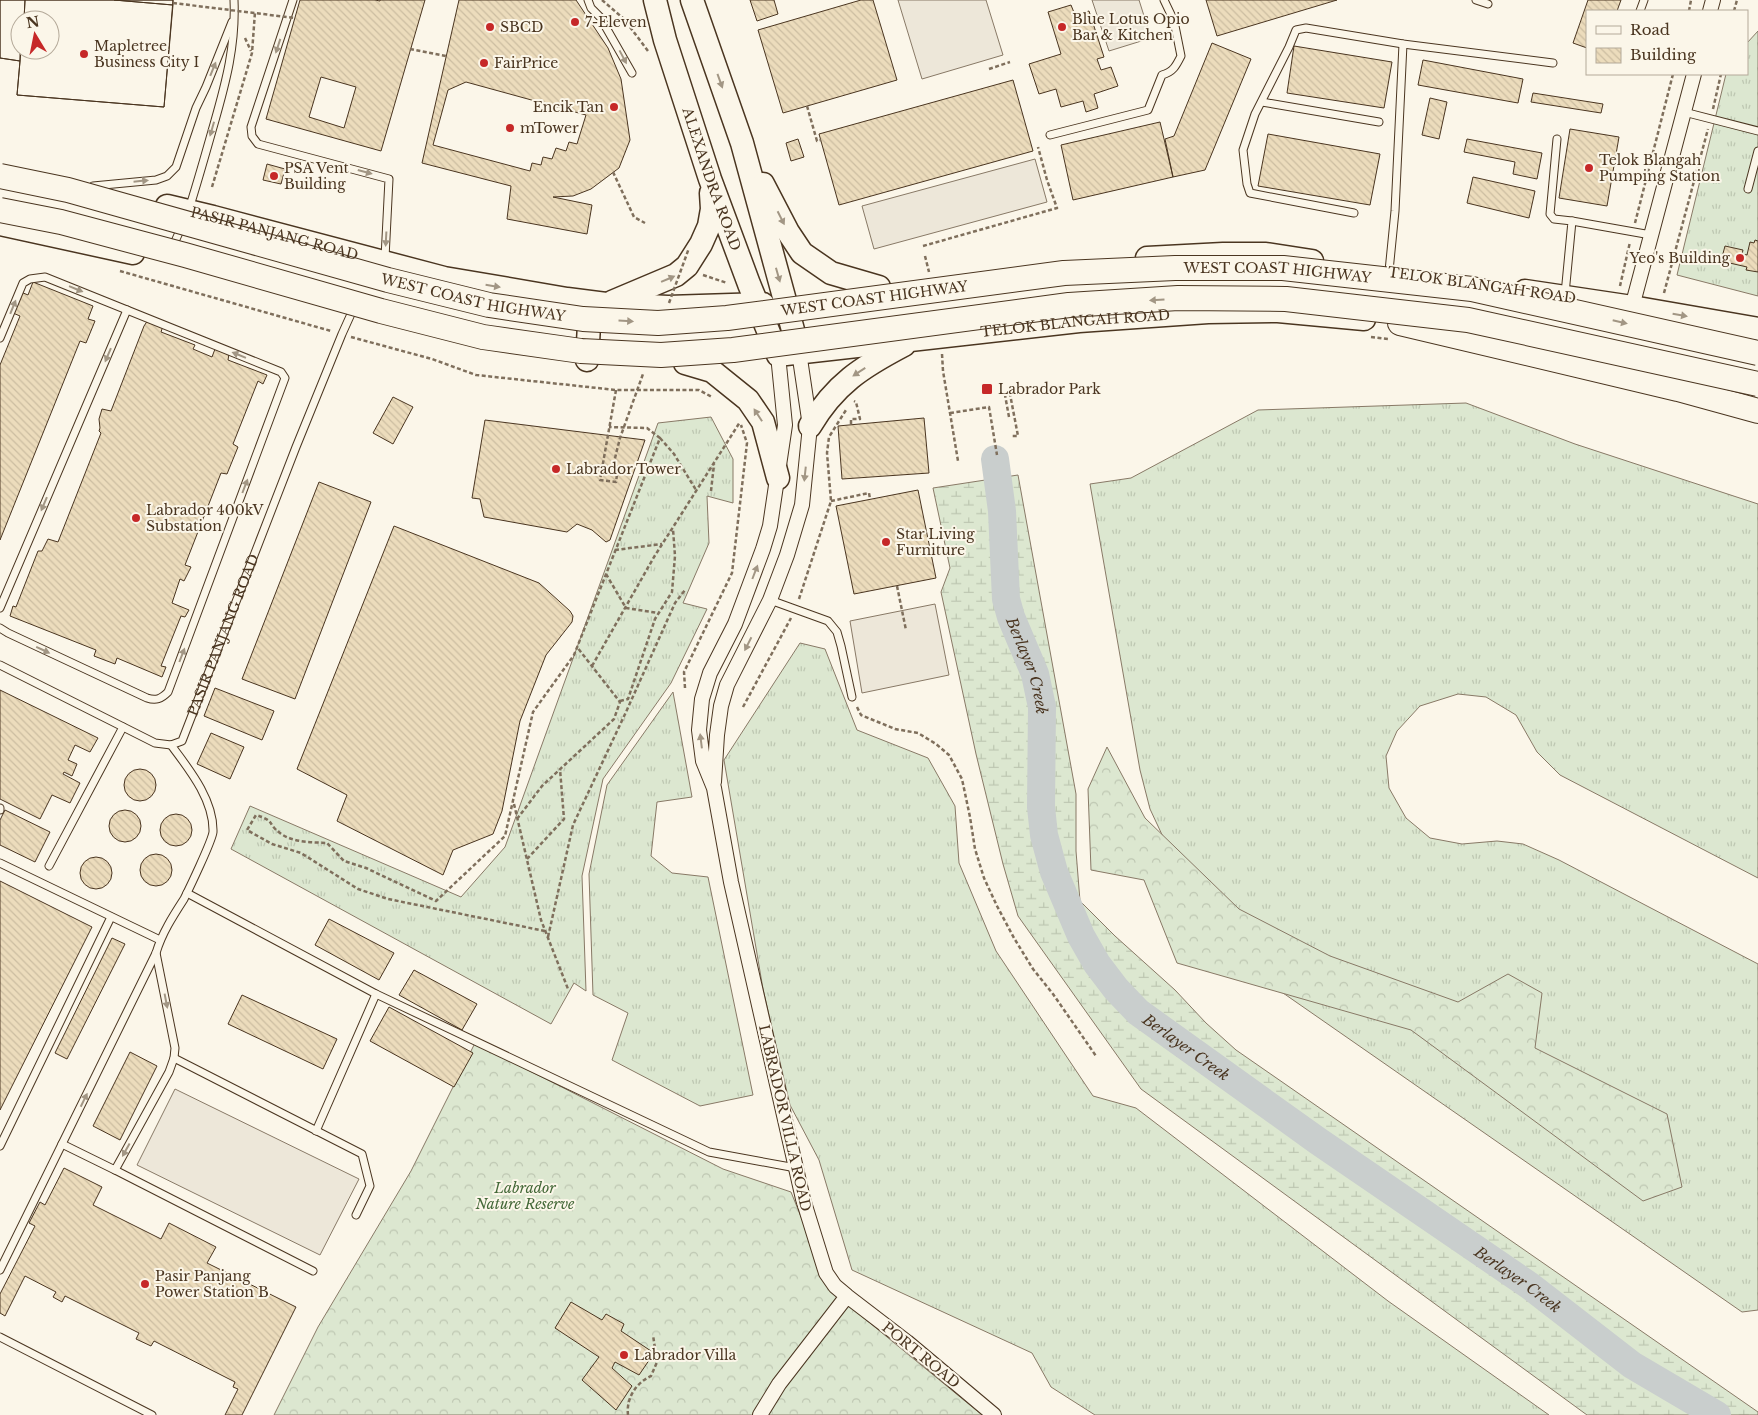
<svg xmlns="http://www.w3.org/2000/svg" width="1758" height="1415" font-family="'Libre Baskerville',serif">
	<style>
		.grass { fill: url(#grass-tufts); stroke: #887966 }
		.forest { fill: url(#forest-crowns); stroke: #887966 }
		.wetland { fill: url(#wetland-marsh); stroke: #887966 }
		.parking { fill: #ede7d9; stroke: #887966 }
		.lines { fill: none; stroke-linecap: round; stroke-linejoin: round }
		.river { stroke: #c9cecd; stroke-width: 28 }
		.building { fill: url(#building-back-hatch); stroke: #4a3520; fill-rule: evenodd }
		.service-casing { stroke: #4a3520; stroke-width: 9 }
		.minor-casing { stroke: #4a3520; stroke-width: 16 }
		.primary-casing { stroke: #4a3520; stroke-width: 25 }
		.trunk-casing { stroke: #4a3520; stroke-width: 26 }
		.path { stroke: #7f6f5c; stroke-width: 2.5; stroke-dasharray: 4 2.5; stroke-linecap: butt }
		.service { stroke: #fbf6e9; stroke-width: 7 }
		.minor { stroke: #fbf6e9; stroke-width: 14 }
		.primary { stroke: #fbf6e9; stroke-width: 22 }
		.trunk { stroke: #fbf6e9; stroke-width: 24 }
		.trunk-bridge-casing { stroke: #4a3520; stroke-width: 26; stroke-linecap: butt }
		.path-bridge { stroke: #7f6f5c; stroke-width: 2.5; stroke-dasharray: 4 2.5; stroke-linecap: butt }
		.trunk-bridge { stroke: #fbf6e9; stroke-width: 24 }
		.oneway { fill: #a29684 }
		.poi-dot { fill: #c62828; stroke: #fbf6e9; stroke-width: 2 }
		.labels { text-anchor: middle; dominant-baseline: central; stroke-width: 4; stroke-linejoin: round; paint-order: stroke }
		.poi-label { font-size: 14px; fill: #4a3520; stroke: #fbf6e9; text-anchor: start }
		.street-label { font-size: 14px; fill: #4a3520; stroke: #fbf6e9 }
		.park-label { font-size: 14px; font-style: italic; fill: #436837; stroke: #fbf6e9 }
		.water-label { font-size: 15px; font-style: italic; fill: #4a3520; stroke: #fbf6e9 }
	</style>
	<defs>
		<pattern id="grass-tufts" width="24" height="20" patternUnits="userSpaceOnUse" patternTransform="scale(1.25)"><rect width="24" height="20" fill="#dce7d0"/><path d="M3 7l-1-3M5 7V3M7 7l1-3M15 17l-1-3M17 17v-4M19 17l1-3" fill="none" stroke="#bec7b2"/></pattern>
		<pattern id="forest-crowns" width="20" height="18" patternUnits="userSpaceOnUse" patternTransform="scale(1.25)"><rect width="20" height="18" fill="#dce7d0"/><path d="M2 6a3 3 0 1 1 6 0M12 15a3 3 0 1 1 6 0" fill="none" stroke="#bec7b2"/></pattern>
		<pattern id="wetland-marsh" width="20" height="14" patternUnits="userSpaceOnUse" patternTransform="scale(1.25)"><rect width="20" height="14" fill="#dce7d0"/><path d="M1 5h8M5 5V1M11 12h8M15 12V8" fill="none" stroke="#bec7b2"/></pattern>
		<pattern id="building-back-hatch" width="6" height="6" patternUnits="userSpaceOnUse" patternTransform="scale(1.25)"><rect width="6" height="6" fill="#ecdcbc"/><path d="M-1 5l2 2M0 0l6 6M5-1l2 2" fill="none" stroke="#ccbda1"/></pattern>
	</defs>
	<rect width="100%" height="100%" fill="#fbf6e9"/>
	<path class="grass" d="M1758,31v265l-81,-21 49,-201h21v-31z
		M1466,403l109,41 183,60v374l-198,-103 -23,-23 -21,-37 -30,-18 -28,-3 -38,12 -23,25 -11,25 3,32 17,30 24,20 32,6 35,-3 26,3 36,16 199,104v346l-16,2 -469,-326 -94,-115 -29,-62 -10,-39 -50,-286 41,-6 127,-68z
		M711,417l22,42v44l-26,-7 2,47 -26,60 24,6 -36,74 -68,96 -21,97 4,115 -12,-8 -23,41 -320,-175 19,-43 211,91 44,-50 153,-424z
		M800,643l25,6 32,81 71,28 27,48 4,57 37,88 97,145 43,12 252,193 161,114h-454l-44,-28 -19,-34 -180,-83 -33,-110 -29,-55 -27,-116 -39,-229z
		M673,692l19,105 -35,5 -6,54 21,17 36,4 45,218 -53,11 -88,-46 16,-47 -35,-18 -4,-121 18,-89z"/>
	<path class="forest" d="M1107,747l38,71 94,91 91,47 128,46 50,-28 34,19 -7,55 132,66 15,73 -39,14 -232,-171 -234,-67 -33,-83 -53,-10 -3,-81z
		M475,1043l248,126 68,23 40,99 151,124h-708l44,-88 93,-156z"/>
	<path class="wetland" d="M1018,475l58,319v57l4,50 35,35 60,54 31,33 30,27 522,362v3h-171l-446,-326 -123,-173 -15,-52 -27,-110 -35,-162 9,-24 -17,-80z"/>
	<path class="parking" d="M898,0h88l17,55 -81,24z
		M1092,0h47l12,38 -42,13z
		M1035,159l12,43 -173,47 -12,-43z
		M935,604l14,71 -87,18 -12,-72z
		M175,1089l184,90 -39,76 -183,-90z"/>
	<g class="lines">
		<path class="river" id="s1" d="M995,459l7,52 4,88 5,18 24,57 7,33 -1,100 3,28 10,37 27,64 16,28 19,25 22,23 180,129 212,145 102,79 85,50"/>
	</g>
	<path class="building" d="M0,0h25l-1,20h-4v41l-20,-3z
		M0,0h173l-9,107 -147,-12 3,-34 -20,-3zM20,20h30v30h-30z
		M25,0h89l59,5 -9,102 -147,-12 4,-45h29v-30h-26z
		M114,0h59v5z
		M300,0h75l5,1v-1h45l-44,151 -115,-32zM321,77l35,10 -12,41 -35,-11z
		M459,0h117l32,48 13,31 9,61 -11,28 -28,21 -18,7 -20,1 39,8 -5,29 -80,-15 4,-33 -89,-23z
		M750,0h24l4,14 -21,7z
		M861,0h12l24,80 -114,33 -25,-83z
		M1206,0h131l-120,36z
		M1588,0h33l-4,11h-30v37l-14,-5z
		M1071,5l4,10 14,-4 15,46 -7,2 4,11 10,-3 7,19 -24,8 4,14 -12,4 -3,-11 -22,6 -5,-18 -17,5 -10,-30 32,-10 -13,-42z
		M1212,43l39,16 -46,111 -32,7 -8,-38 9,-3z
		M1294,46l98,16 -8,46 -97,-15z
		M1423,60l100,19 -5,24 -100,-18z
		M1013,80l20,71 -194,54 -20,-71z
		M466,82l120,33 -9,29 -8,-2 -3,9 -10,-3 -4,11 -9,-2 -2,8 -9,-2 -2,8 -97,-26 15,-55z
		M1533,93l70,11 -2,9 -70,-11z
		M1430,98l17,4 -8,37 -17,-4z
		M1160,122l13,55 -100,23 -12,-55z
		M1570,129l49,8 -12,69 -48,-8z
		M1268,134l112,20 -10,51 -112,-19z
		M798,139l6,18 -13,4 -5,-18z
		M1467,139l75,14 -5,26 -24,-5 2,-12 -51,-10z
		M267,164l18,5 -4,15 -18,-4z
		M1473,177l62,14 -6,27 -62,-15z
		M1755,240l3,1v31l-12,-2 1,-3 -26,-6 4,-15 18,4 -1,4 5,1 3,-13 4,1z
		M33,282l60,24 -5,13 7,2 -9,22 -6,-2 -80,199v-175l20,-49 -7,-3 8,-21 7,3z
		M148,320l15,6 -2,6 34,13 -2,4 19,8 3,-8 14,5 -1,6 39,15 -4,9 -5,-3 -25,63 5,3 -11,27 -6,-1 -36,92 6,2 -7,14 -4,-2 -8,24 17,7 -4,7 -4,-1 -20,50 5,1 -4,10 -45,-19 -2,6 -21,-8 2,-6 -86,-34 3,-10 3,1 22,-56h4l6,-12 10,3 43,-109 -2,-2 1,-3 -1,-9 3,-10 9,2 33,-85z
		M393,397l20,10 -20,37 -20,-11z
		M924,418l5,55 -87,6 -4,-53z
		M485,420l160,20 -35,100 -4,2 -14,-12 -15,-6 -10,8 -83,-15 -4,-18 -8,-1z
		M319,482l52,20 -76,197 -53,-20z
		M918,490l18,88 -82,16 -18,-88z
		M394,526l145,57 31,28 3,5 -1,6 -26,33 -26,66 -18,90 -9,23 -40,16 -10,25 -106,-54 10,-26 -50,-26z
		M215,688l59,23 -12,29 -58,-24z
		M0,690l98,48 -8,14 -15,-7 -7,15 9,4 -5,12 -8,-4 -1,2 17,9 -10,20 -18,-8 -12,24 -40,-20z
		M211,733l33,14 -14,32 -33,-15z
		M124 785a16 16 0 1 1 32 0a16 16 0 1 1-32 0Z
		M109 826a16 16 0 1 1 32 0a16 16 0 1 1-32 0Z
		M5,810l45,22 -15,30 -35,-17v-25z
		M160 830a16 16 0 1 1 32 0a16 16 0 1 1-32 0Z
		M140 870a16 16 0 1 1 32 0a16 16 0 1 1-32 0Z
		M80 873a16 16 0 1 1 32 0a16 16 0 1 1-32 0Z
		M0,881l92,46 -92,183z
		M329,919l65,34 -15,27 -64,-35z
		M112,938l13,6 -58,115 -12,-6z
		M414,970l63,34 -15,26 -63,-35z
		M242,995l95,44 -14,30 -95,-45z
		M389,1007l84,46 -19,34 -84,-46z
		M130,1052l27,14 -37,74 -27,-14z
		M64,1168l38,19 -9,18 68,34 8,-16 47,24 -9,16 89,44 -54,108h-17l13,-26 -5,-2 2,-5 -81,-41 -3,5 -15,-7 3,-6 -74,-37 -3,6 -9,-5 3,-5 -31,-16 -20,40 -5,-3v-19l35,-68 -6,-3 11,-21 5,3z
		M571,1302l31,18 4,-6 18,10 -3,7 33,22 -15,22 -24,-13 -3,6 20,18 -16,24 -34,-30 17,-23 -44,-29z"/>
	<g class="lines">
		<defs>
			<g id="service">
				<path d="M293,0l-42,127 1,9 6,8 131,35 -4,79"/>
				<path d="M588,0l3,8 9,9 32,56"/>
				<path d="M1476,0l12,4"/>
				<path d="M1640,11l4,-11"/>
				<path d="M1262,102l117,20"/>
				<path d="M1684,112l74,19"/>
				<path d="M1050,135l98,-25 14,-35c11,-3 14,-9 19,-19l-7,-35 -10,-21"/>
				<path d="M1557,139l-7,75 4,5 18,2 -7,73"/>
				<path d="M93,186l63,-6 11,-4 9,-9 20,-59 10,-21 26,-65"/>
				<path d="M1748,189l10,-38"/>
				<path d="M189,209c9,-28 17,-57 25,-85 12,-42 22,-79 20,-124"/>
				<path d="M1354,213l-104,-20 -3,-9 -4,-34 12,-36 34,-67 7,-17 10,-2 97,16 150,19"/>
				<path d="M1572,221l79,14"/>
				<path d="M172,248l10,-22"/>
				<path d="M1389,271l6,-60 8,-167"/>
				<path d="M0,338l23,-55 7,-4 15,-2 236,95 4,6 -117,314c-7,7 -12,9 -21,6l-139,-65 -8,-5"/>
				<path d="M770,600l58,21 9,11 4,14 11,51"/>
				<path d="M0,608l127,-298"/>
				<path id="s2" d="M0,665l155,78 16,2 11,-4 114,-294 46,-113 9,-20"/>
				<path d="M0,808v2"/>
				<path d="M0,863l160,77"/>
				<path d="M49,866l74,-139"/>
				<path d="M187,893l189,101 333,158 87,16"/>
				<path d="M174,1058l188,96 8,32 -14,29"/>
				<path d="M316,1131l60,-137"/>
				<path d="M62,1144l53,26 54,-98 5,-14 1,-10 -19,-95"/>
				<path d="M0,1146l111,-229"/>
				<path d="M115,1170l198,101"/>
				<path d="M0,1270l156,-317c6,-20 17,-37 28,-54 5,-10 28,-58 29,-67 1,-32 -24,-63 -42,-87"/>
				<path d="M0,1337l152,78"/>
			</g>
			<path id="minor" d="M1710,11l3,-11
				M1632,307l62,-233
				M778,355l7,70 -15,101 -7,23 -28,75 -25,49 -8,26 -3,31 4,31 11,27 17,94 72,317 23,74 9,13 12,10 60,46 87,73
				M714,782l3,-47 4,-29 6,-21 43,-85 17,-45 15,-50 8,-79 -11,-74
				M760,1415l19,-31 68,-88"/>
			<g id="primary">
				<path id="s3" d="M655,0l10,40 45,139 39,105 29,71"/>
				<path d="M692,0l50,143 57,209"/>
				<path d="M763,184l25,48 14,21 29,20 48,14"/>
				<path id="s4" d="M167,206l46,11 231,61 123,21 39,5 62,3 95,-3"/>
				<path d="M0,224l133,29"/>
				<path d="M1147,258l76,-4h43l46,7"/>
				<path d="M1525,291l107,16 126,22"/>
				<path d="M612,302l64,-27 11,-9 14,-22 8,-18 3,-17 -1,-16"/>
				<path d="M573,307l16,18 -2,35"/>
				<path id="s5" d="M786,354l293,-33 129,-9 70,-1 86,8"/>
				<path d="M685,363l27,8 36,29 15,22 15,56"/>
				<path d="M810,426c25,-42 52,-59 94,-81"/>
			</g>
			<path id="trunk" d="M1400,323l278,66 80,22"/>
		</defs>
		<use href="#service" class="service-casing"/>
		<use href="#minor" class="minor-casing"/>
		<use href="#primary" class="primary-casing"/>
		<use href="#trunk" class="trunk-casing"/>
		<path class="path" d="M602,0l22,19 24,32
			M1689,11l2,-11
			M1734,11l3,-11
			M245,38l6,13
			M410,49l36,7
			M989,69l21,-7
			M807,106l10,35 4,-1
			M1713,109l8,-35
			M613,172l21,45 11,6
			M212,187l40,-134 3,-41
			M1635,223l38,-149
			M923,246l134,-38 -10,-28 -9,-33
			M925,256l4,16
			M120,271l211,60
			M703,275l24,8
			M1620,286l10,-44
			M1664,293l44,-164
			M351,337l81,22 44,16 140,15h83l13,7
			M1371,337l17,2
			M942,354l1,17 15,90
			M616,390l-16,90 16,2 2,-15
			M950,413l39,-6 8,48
			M1009,417l-4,-22 5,-1 8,42h-7
			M851,424v-5h9l-4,-17 -2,-1
			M660,438l14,16 22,36
			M711,491l3,-27
			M831,501l38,-8 1,6
			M615,550l47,-6
			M606,574l20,34 32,5
			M897,586l9,44
			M799,599l32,-98 -4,-48 2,-16 17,-27
			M592,666l62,-109 86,-135
			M685,688l-1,-16 48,-99 15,-130 -6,-18
			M620,701l8,-2 27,-80 17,-27 3,-36 -2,-27
			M743,707l48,-89
			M857,707l4,8 34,14 23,4 18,11 13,11 13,24 8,38 5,32 9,29 13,28 17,32 19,31 20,25 43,62
			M514,804l27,116 27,69
			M517,819l25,-33 72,-67 6,-17 -43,-55
			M527,859l37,-40 -4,-50
			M545,931l-157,-32 -30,-10 -57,-36 -29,-9 -25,-14 9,-15c20,6 11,9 24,18 13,10 32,9 47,10l17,18 22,7 70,33 69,-65 28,-124 41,-57 86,-217 -13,-10 -38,-1
			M548,937l25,-112 53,-113 49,-109 10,-13
			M628,1415c-2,-17 8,-32 23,-39l6,-14 -4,-27"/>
		<use href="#service" class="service"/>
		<use href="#minor" class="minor"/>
		<use href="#primary" class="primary"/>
		<use href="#trunk" class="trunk"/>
		<defs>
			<g id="trunk-bridge">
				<path id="s6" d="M0,176l68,14 320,90 101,25 94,14 75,4 69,-5 337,-45 111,-5h108l189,21 286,64"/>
				<path d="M0,210l61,12 124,33 196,56 102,26 98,14 80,4 72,-5 336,-45 109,-7 108,1 182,21 290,64"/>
			</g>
		</defs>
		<use href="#trunk-bridge" class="trunk-bridge-casing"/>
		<path class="path-bridge" d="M173,3l122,15
			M669,303l20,-55
			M618,467l-5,-1 7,-28 23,-64"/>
		<use href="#trunk-bridge" class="trunk-bridge"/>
	</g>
	<defs><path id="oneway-solid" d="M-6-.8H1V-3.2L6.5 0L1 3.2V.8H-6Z" transform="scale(1.25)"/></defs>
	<g class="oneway">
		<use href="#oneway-solid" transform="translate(278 46) rotate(108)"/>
		<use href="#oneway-solid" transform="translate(623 57) rotate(62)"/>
		<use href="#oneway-solid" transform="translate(213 69) rotate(-68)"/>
		<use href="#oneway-solid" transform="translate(720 81) rotate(70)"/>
		<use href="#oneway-solid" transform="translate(212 129) rotate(106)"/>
		<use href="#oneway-solid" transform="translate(365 172) rotate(15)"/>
		<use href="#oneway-solid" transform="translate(141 181) rotate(-6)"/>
		<use href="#oneway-solid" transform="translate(781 218) rotate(63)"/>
		<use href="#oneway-solid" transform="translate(386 239) rotate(93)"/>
		<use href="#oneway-solid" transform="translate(778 275) rotate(74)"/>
		<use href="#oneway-solid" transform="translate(668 279) rotate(-23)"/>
		<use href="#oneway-solid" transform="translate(493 286) rotate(9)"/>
		<use href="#oneway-solid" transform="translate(76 289) rotate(22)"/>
		<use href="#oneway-solid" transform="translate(1157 300) rotate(176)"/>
		<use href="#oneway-solid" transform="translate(13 307) rotate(-68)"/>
		<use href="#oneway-solid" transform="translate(1680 315) rotate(10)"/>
		<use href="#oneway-solid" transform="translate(626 321) rotate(3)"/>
		<use href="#oneway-solid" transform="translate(1620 322) rotate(13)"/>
		<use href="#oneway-solid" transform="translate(108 355) rotate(113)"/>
		<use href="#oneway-solid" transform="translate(239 355) rotate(-158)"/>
		<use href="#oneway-solid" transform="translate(859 372) rotate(147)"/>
		<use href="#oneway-solid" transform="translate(758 415) rotate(-123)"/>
		<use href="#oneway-solid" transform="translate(805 474) rotate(96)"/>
		<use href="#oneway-solid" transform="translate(245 486) rotate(-69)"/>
		<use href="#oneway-solid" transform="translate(44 504) rotate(113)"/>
		<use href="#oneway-solid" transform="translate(755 572) rotate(-69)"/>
		<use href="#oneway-solid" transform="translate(748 644) rotate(117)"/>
		<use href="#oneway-solid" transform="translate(43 650) rotate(25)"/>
		<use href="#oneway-solid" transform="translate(182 655) rotate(-69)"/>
		<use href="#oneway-solid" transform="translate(701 741) rotate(-97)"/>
		<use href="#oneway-solid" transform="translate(166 1001) rotate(79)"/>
		<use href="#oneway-solid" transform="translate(84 1100) rotate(-64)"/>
		<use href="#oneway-solid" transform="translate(126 1150) rotate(119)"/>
	</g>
	<g class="poi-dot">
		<circle cx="575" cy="22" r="5"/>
		<circle cx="490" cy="27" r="5"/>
		<circle cx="1062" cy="27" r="5"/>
		<circle cx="84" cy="54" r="5"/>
		<circle cx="484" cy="63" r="5"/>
		<circle cx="614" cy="107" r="5"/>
		<circle cx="510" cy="128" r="5"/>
		<circle cx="1589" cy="168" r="5"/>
		<circle cx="274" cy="176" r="5"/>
		<circle cx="1740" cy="258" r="5"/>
		<rect x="981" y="383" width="12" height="12" rx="2.5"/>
		<circle cx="556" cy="469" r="5"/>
		<circle cx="136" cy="518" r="5"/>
		<circle cx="886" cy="542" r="5"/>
		<circle cx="145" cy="1284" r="5"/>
		<circle cx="624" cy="1355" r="5"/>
	</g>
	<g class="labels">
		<g class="poi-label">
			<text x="1072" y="19">Blue Lotus Opio<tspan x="1072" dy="16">Bar &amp; Kitchen</tspan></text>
			<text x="585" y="22">7-Eleven</text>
			<text x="500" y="27">SBCD</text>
			<text x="94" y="46">Mapletree<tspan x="94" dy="16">Business City I</tspan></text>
			<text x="494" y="63">FairPrice</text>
			<text x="604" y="107" text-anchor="end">Encik Tan</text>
			<text x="520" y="128">mTower</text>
			<text x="1599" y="160">Telok Blangah<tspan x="1599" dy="16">Pumping Station</tspan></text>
			<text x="284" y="168">PSA Vent<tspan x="284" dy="16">Building</tspan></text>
			<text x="1730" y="258" text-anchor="end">Yeo's Building</text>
			<text x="998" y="389">Labrador Park</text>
			<text x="566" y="469">Labrador Tower</text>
			<text x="146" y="510">Labrador 400kV<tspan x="146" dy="16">Substation</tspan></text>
			<text x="896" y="534">Star Living<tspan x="896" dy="16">Furniture</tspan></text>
			<text x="155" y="1276">Pasir Panjang<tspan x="155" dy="16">Power Station B</tspan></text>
			<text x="634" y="1355">Labrador Villa</text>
		</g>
		<g class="street-label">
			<text stroke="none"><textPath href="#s3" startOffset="188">ALEXANDRA ROAD</textPath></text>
			<text stroke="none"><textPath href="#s4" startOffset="111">PASIR PANJANG ROAD</textPath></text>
			<text stroke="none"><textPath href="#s6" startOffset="1299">WEST COAST HIGHWAY</textPath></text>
			<text transform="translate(1482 285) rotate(8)">TELOK BLANGAH ROAD</text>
			<text stroke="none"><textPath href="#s6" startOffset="489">WEST COAST HIGHWAY</textPath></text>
			<text stroke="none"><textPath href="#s6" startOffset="894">WEST COAST HIGHWAY</textPath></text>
			<text stroke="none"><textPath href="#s5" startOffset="291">TELOK BLANGAH ROAD</textPath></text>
			<text stroke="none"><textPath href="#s2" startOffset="315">PASIR PANJANG ROAD</textPath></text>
			<text transform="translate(785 1118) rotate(77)">LABRADOR VILLA ROAD</text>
			<text transform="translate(921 1355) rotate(39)">PORT ROAD</text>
		</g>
		<g class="park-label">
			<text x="525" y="1188">Labrador<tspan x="525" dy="16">Nature Reserve</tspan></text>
		</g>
		<g class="water-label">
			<text stroke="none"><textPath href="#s1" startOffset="211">Berlayer Creek</textPath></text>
			<text stroke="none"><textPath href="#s1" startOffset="646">Berlayer Creek</textPath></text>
			<text stroke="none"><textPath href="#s1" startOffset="1051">Berlayer Creek</textPath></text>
		</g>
	</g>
	<rect x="1586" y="10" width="162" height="65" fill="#fbf6e9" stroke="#b4a999"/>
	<rect x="1596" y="26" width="25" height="8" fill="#fbf6e9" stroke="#b4a999"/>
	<text x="1630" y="35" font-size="15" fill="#4a3520">Road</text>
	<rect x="1596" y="48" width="25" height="15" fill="url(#building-back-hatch)" stroke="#b4a999"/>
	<text x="1630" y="60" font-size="15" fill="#4a3520">Building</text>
	<g transform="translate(35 35) rotate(350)"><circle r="24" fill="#fbf6e9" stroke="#b4a999"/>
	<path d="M0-4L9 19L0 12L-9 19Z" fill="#c62828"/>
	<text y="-8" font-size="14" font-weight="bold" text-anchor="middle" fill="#4a3520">N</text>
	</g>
</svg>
